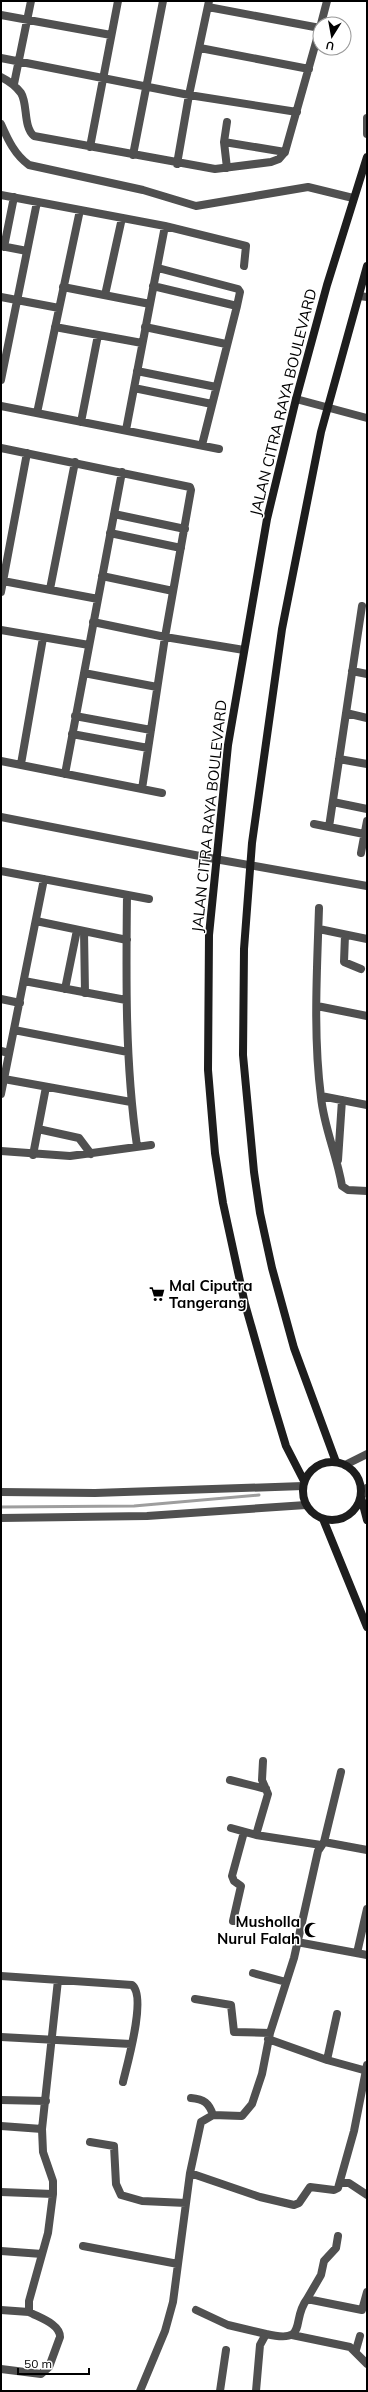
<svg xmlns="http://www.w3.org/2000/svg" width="368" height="2392" font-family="Mulish,sans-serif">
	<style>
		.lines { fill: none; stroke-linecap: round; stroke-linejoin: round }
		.stream { stroke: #9e9e9e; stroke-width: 3 }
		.minor { stroke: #505050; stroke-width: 8 }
		.tertiary { stroke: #505050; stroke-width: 8 }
		.secondary { stroke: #1d1d1d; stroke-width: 8 }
		.labels { text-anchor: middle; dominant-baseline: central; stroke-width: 3; stroke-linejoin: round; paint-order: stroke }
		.street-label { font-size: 15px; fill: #000; stroke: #fff }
		.poi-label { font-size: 15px; font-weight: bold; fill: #000; stroke: #fff; text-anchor: start }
	</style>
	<rect width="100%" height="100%" fill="#fff"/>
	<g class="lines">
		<path class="stream" d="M1,1507l133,-1 125,-11"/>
		<path class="minor" d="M208,7l112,21
			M1,15l110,20
			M321,24l6,-23
			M200,48l109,21
			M1,58l188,37 108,17
			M1,77c8,4 14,8 20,16 7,11 2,34 13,43l181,33 56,-7 8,-3 6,-7 35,-124
			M14,84l17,-83
			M367,118v16
			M1,124c7,16 14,31 28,41l114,25 53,16 112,-19 45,11
			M224,142l61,10
			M90,147l28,-146
			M133,155l30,-154
			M177,164l12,-69 20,-94
			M227,168l-3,-26 3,-20
			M1,195l164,31 81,20 -2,20
			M1,246l26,5
			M4,247l10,-50
			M158,268l80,21 2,3 -3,14
			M153,286l84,20 -35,139
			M63,287l87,17
			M105,295l17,-77
			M359,296l8,1
			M1,297l58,11
			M55,327l87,16
			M145,327l81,17
			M137,371l79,16
			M1,380l36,-178
			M134,388l78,16
			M296,399l71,19
			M1,406l218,43
			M37,413l43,-203
			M81,422l17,-87
			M126,430l39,-204
			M1,448l189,39 1,3 -26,147 -23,152
			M114,514l71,15
			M110,533l71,15
			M102,576l71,15
			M3,581l95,18
			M50,589l25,-127
			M1,592l26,-139
			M93,622l72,15 79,13
			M1,630l88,15
			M352,671l15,3
			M84,673l73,14
			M346,713l21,5
			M75,716l76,14
			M72,734l76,14
			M339,759l28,5
			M1,761l161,32
			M21,764l22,-126
			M65,774l57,-302
			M333,802l34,7
			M1,817l214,42 152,27
			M314,824l50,10
			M329,827l33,-221
			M361,853l6,-32
			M1,871l148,28
			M127,895c-1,84 -2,167 10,251
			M319,908c-2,63 -6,127 2,189 3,31 16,58 21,89l6,4 19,1
			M36,921l91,19
			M319,929l48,10
			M84,931l1,62
			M345,935l-1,27 17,7
			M24,981l102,19
			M65,989l12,-59
			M1,999l19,4
			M317,1006l50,10
			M14,1030l114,22
			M1,1051l8,2
			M4,1079l127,23
			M1,1094l43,-215
			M321,1096l46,9
			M38,1129l41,9 12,16
			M1,1151l69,5 81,-11
			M33,1155l13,-68
			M338,1160l4,-60
			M230,1780l36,9
			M231,1828l25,7 65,10
			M256,1835l12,-41 -6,-14 1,-19
			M324,1842l43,8
			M233,1921l8,-35 -7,-5 -2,-5 12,-44
			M297,1942l70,13
			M357,1953l10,-44
			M253,1973l33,9
			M1,1976l131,9c15,11 -5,80 -9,97
			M195,1999l36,6 3,27 36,1
			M1,2037l130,7
			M268,2039l59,21 10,-46
			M327,2060l40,11
			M191,2098c13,1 18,5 22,17
			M1,2100l45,1
			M1,2126l41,3
			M90,2142l24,4 2,38 5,11 21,6 44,2
			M190,2173l70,24 34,8 5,-2 11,-16 24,3 4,-2 16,-57 13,-66
			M340,2183h9l18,12
			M1,2192l52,2
			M83,2246l95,18
			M1,2251l41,3
			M307,2299l14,-24 3,-14 12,-13 2,-12
			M1,2310l28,2
			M196,2310l32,15 38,9
			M292,2335l58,12 17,17
			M356,2350l4,-14
			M1,2369l40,5 8,-7 11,-30c0,-13 -20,-19 -31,-25v-11l19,-68 5,-39v-13l-10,-29 -1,-23 16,-149
			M140,2391l25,-60 8,-29 17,-129 11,-51 12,-7 29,1 10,-12 10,-30 8,-41 24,-75 24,-107 6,-9 17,-70
			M220,2391l6,-41
			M256,2391l4,-46 6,-11c44,10 24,-13 41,-35l55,11 5,-18"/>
		<path class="tertiary" d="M345,1465l22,-11
			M1,1492l94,1 208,-7
			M361,1497l6,-9
			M1,1518l146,-2 159,-11"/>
		<path class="secondary" d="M336,1462l-42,-114 -22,-80 -12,-55 -6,-41 -11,-117 1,-106 8,-106 30,-214 39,-197 46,-166
			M303 1491a29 29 0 1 1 58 0a29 29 0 1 1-58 0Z
			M304,1481l-18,-35 -13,-43 -28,-99 -22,-101 -8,-50 -7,-83 1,-135 19,-190 39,-226 29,-120 31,-114 40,-128
			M361,1497l6,23
			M323,1519l44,108"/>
	</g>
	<defs>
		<symbol id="supermarket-bare" viewBox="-9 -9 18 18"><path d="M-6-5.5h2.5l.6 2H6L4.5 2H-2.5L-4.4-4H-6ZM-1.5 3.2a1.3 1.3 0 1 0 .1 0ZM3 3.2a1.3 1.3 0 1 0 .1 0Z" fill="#000" stroke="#fff" stroke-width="2.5" paint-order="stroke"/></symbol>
		<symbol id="mosque-bare" viewBox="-9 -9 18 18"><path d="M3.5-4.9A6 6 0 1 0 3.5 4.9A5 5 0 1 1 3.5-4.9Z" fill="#000" stroke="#fff" stroke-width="2.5" paint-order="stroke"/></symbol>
	</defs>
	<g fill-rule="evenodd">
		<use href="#supermarket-bare" x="146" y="1283" width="22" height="22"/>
		<use href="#mosque-bare" x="301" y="1919" width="22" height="22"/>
	</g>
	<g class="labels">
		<g class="street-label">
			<text transform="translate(283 402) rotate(-76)">JALAN CITRA RAYA BOULEVARD</text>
			<text transform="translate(209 816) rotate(-84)">JALAN CITRA RAYA BOULEVARD</text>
		</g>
		<g class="poi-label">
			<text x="169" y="1285">Mal Ciputra<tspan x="169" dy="17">Tangerang</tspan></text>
			<text x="300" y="1921" text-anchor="end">Musholla<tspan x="300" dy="17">Nurul Falah</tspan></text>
		</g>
	</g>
	<rect width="368" height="2392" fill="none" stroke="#000000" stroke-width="4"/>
	<g transform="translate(332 36) rotate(191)"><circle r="19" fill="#ffffff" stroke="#999999"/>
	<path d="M0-3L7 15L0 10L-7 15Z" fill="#000000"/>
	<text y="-6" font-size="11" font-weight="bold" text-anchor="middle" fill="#000000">U</text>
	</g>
	<path d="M18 2368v6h71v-6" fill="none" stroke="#000000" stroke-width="2"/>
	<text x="24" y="2368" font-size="12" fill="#000000" stroke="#ffffff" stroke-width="3" paint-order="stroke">50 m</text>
</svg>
